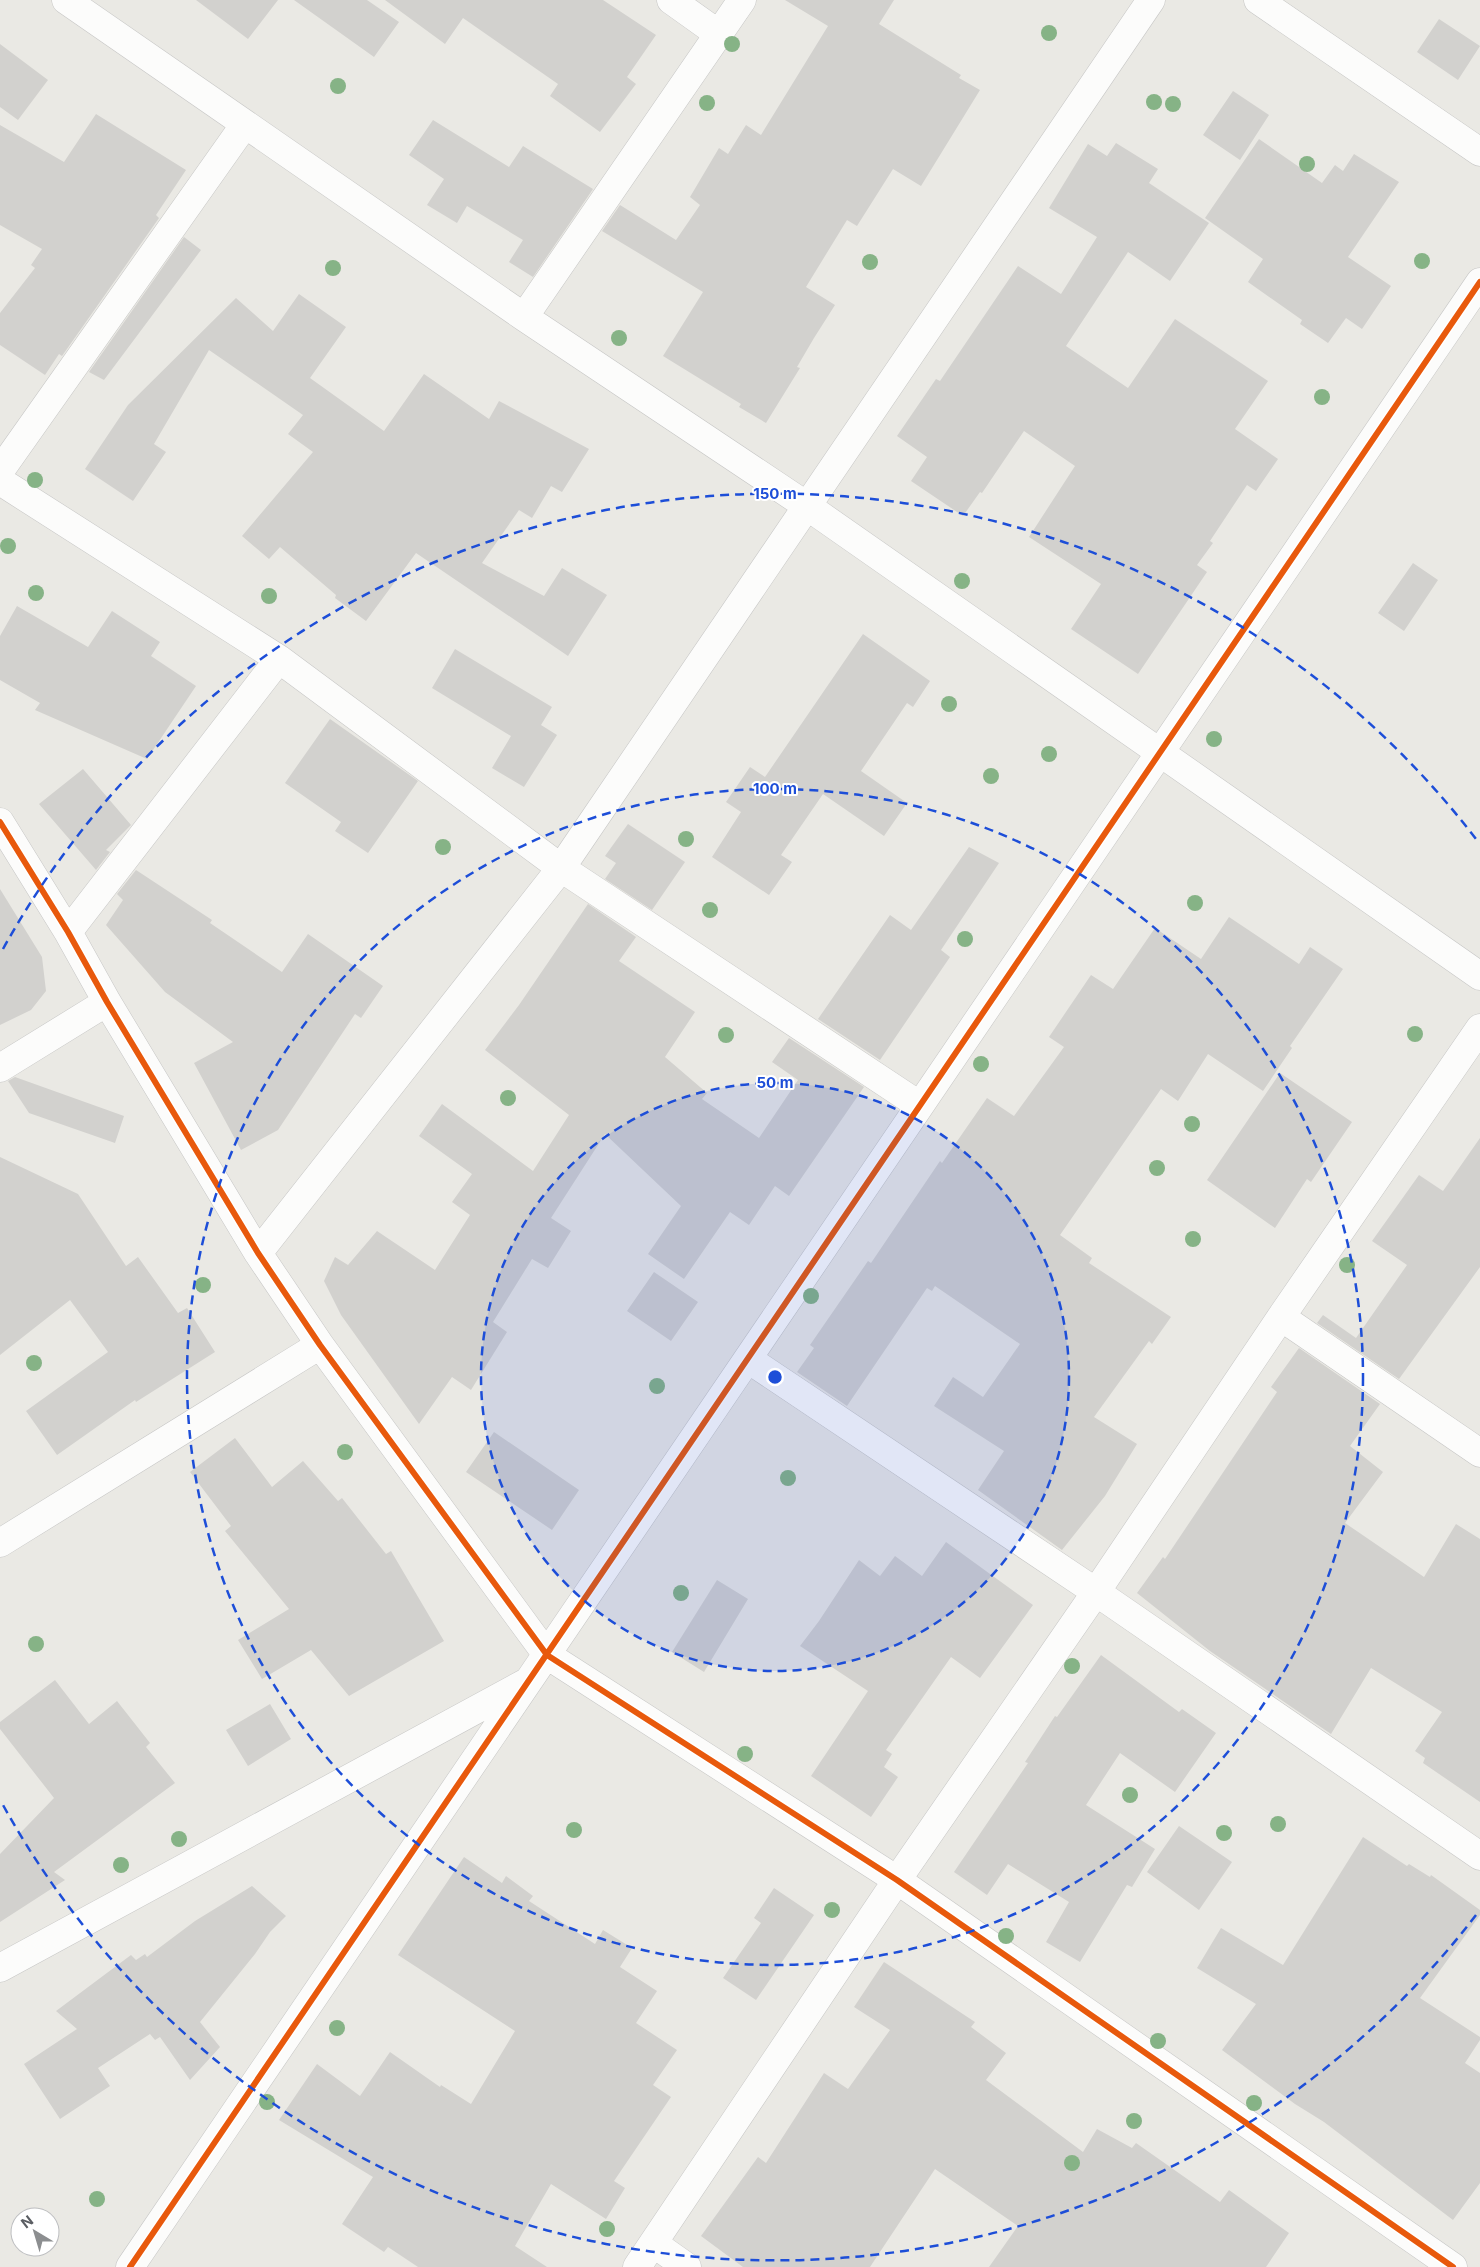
<svg xmlns="http://www.w3.org/2000/svg" width="1480" height="2267" font-family="Inter,sans-serif">
	<style>
		.building { fill: #d2d1ce }
		.lines { fill: none; stroke-linecap: round; stroke-linejoin: round }
		.minor-casing { stroke: #c6c6c5; stroke-width: 29 }
		.minor { stroke: #fcfcfb; stroke-width: 28 }
		.cycleway-casing { stroke: #fff; stroke-width: 9 }
		.cycleway { stroke: #e8590c; stroke-width: 6 }
		.tree { fill: #86b386 }
		.ring { fill: none; stroke: #1d4ed8; stroke-width: 2.5; stroke-dasharray: 9 6 }
		.centre { fill: #1d4ed8; stroke: #fff; stroke-width: 2.5 }
		.ring-label { font-size: 15px; text-anchor: middle; font-weight: bold; fill: #1d4ed8; stroke: #fff; stroke-width: 4; stroke-linejoin: round; paint-order: stroke }
	</style>
	<rect width="100%" height="100%" fill="#eae9e4"/>
	<path class="building" d="M196,0h82l-30,39z
		M294,0h73l32,22 -25,35z
		M385,0h218l53,35 -29,42 9,7 -36,48 -50,-36 8,-12 -95,-66 -18,26z
		M785,0h109l-15,24 82,51 -2,3 21,12 -59,96 -28,-17 -36,57 -10,-6 -41,67 29,18 -21,33 -17,29 3,1 -34,55 -27,-16 2,-3 -78,-48 40,-64 -101,-61 18,-26 56,35 24,-35 -10,-8 29,-49 9,6 18,-29 15,10 67,-109z
		M1439,19l41,27 -22,34 -41,-28z
		M0,44l48,36 -30,40 -18,-13z
		M1233,91l36,24 -29,45 -37,-25z
		M96,114l90,56 -30,45 3,3 -97,138 -3,-2 -14,21 -45,-30v-32l35,-45 -4,-3 11,-16 -42,-24v-100l64,37z
		M433,120l76,47 14,-21 70,43 -60,88 -24,-15 14,-22 -56,-34 -10,17 -30,-18 17,-26 -35,-24z
		M1259,139l63,44 13,-18 8,6 11,-17 45,28 -51,75 43,29 -29,43 -16,-11 -18,25 -28,-19 2,-4 -54,-38 15,-23 -58,-41z
		M1116,143l42,26 -9,14 60,40 -39,58 -42,-29 -62,94 62,42 47,-69 93,62 -33,48 43,30 -22,32 -9,-6 -37,56 3,2 -16,22 10,7 -69,102 -67,-45 30,-45 -72,-47 46,-71 -51,-35 -42,62 -2,-1 -17,24 -52,-35 16,-24 -30,-21 39,-57 4,2 78,-115 43,28 36,-57 -48,-29 39,-64 19,12z
		M184,237l17,13 -97,130 -15,-8z
		M299,294l47,33 -36,51 74,53 40,-57 65,45 10,-18 90,48 -27,43 -11,-6 -19,32 -13,-8 -37,53 62,33 18,-28 45,27 -39,61 -152,-103 -50,68 -31,-23 1,-3 -56,-48 -11,12 -27,-23 71,-84 -25,-18 15,-19 -94,-65 -55,94 12,8 -33,49 -48,-32 43,-64 108,-107 37,33z
		M1413,563l25,17 -34,51 -26,-18z
		M17,606l71,41 24,-36 48,31 -9,14 45,30 -49,73 -112,-49 5,-7 -40,-23v-44z
		M863,634l67,47 -17,26 -6,-4 -46,68 46,32 -23,33 -61,-42 -42,61 11,7 -23,33 -57,-38 29,-45 -15,-10 24,-35 15,10z
		M455,649l97,58 -11,18 16,10 -33,52 -32,-19 19,-32 -79,-48z
		M330,719l88,62 -50,72 -33,-22 6,-9 -56,-39z
		M83,769l48,56 -25,25 4,2 -14,18 -57,-66z
		M628,824l57,38 -33,48 -47,-31 11,-16 -11,-7z
		M969,847l30,16 -58,87 9,7 -70,103 -62,-41 72,-104 21,15z
		M136,870l76,50 -2,3 72,49 26,-38 75,52 -22,32 -6,-4 -77,116 -37,20 -47,-87 39,-21 -68,-50 -59,-67 17,-25 -6,-6z
		M0,889l42,68 4,34 -15,19 -31,15z
		M588,904l48,33 -17,24 76,51 -30,45 42,36 -5,6 57,39 39,-58 -26,-18 17,-24 75,49 -75,109 -14,-10 -26,39 -19,-13 -46,67 -36,-25 33,-48 -76,-72 -54,84 20,13 -23,37 -16,-9 -39,63 14,10 -36,58 -19,-13 -33,47 -78,-109 -17,-34 11,-24 13,8 29,-34 58,39 35,-55 -18,-13 20,-28 -53,-38 23,-32 91,67 36,-56 -84,-65 34,-45z
		M1229,917l70,47 11,-17 33,22 -53,77 2,2 -29,43 -55,-37 -30,47 -17,-12 -101,146 32,23 -3,5 82,54 -19,27 -3,-3 -55,76 43,27 -32,52 -43,54 -84,-60 26,-39 -70,-45 19,-29 30,20 37,-53 -85,-58 -3,5 -5,-3 -80,118 -50,-34 17,-24 -4,-3 58,-84 3,2 69,-102 2,2 45,-65 27,18 50,-69 -15,-10 42,-62 22,14 42,-61 46,31z
		M1280,1073l72,49 -41,60 -4,-3 -32,49 -68,-48z
		M15,1077l109,39 -9,27 -86,-30 -21,-32z
		M1480,1138v129l-81,112 -82,-56 6,-8 33,23 51,-73 -35,-24 47,-66 24,16z
		M0,1157l78,37 48,72 12,-9 40,56 9,-5 28,44 -79,50 -1,-2 -78,55 -31,-44 82,-59 -38,-52 -70,55z
		M654,1272l44,30 -27,39 -44,-30z
		M1299,1348l81,56 -30,42 33,26 -38,51 79,54 32,-53 24,15v263l-57,-39 2,-5 -10,-7 27,-39 -71,-44 -40,66 -121,-83 -73,-58 26,-36 2,2 112,-167 -6,-5z
		M494,1432l85,58 -27,40 -86,-58z
		M235,1438l37,49 31,-26 35,40 4,-3 44,56 5,-3 53,90 -95,55 -38,-46 -49,29 -24,-39 51,-31 -64,-78 6,-5 -41,-54z
		M946,1542l87,63 -53,73 -29,-21 -65,93 6,4 -8,13 14,10 -27,40 -60,-41 57,-85 -68,-45 19,-25 40,-61 21,16 15,-20 27,20z
		M717,1580l31,19 -44,73 -32,-20z
		M1101,1655l78,57 3,-3 34,24 -41,59 -55,-39 -34,52 69,44 -23,38 -5,-2 -47,77 -34,-20 23,-40 -61,-38 -21,31 -33,-23 74,-109 -3,-1 30,-46 2,1z
		M55,1680l34,44 28,-23 33,42 -4,4 29,36 -121,89 11,8 -65,42v-68l54,-56 -54,-69v-7z
		M270,1704l21,35 -43,27 -22,-36z
		M1179,1826l53,36 -33,48 -52,-38z
		M1363,1837l44,29 2,-2 21,13 1,-2 49,35v5l-60,83 60,39v3l-15,23 15,10v110l-27,37 -129,-98 -29,-18 -73,-54 34,-46 -59,-36 24,-40 62,37z
		M464,1857l38,26 4,-7 27,20 -4,5 66,43 8,-14 29,18 -12,19 37,24 -21,32 41,27 -24,35 18,12 -57,84 11,7 -19,31 -55,-35 -36,62 32,21h-129l-30,-20 -4,5 -42,-28 31,-47 -94,-57 38,-56 43,32 30,-44 50,35 1,-2 30,19 44,-73 -117,-76z
		M252,1886l34,30 -16,16 -15,22 -55,68 20,25 -30,33 -30,-43 -5,3 -5,-6 -52,34 12,18 -50,33 -36,-55 53,-35 -21,-18 75,-56 5,5 9,-6 2,3 48,-36z
		M774,1888l40,27 -58,85 -33,-22 38,-55 -7,-5z
		M884,1962l91,60 -4,5 35,26 -20,27 97,72 14,-23 35,19 4,-5 84,59 9,-12 60,43 -23,34h-277l29,-41 -83,-57 -65,98h-127l-42,-31 57,-79 8,6 58,-90 24,16 42,-59 -36,-23z"/>
	<g class="lines">
		<defs>
			<path id="minor" d="M66,0l458,317 283,189 673,470
				M671,0l49,35
				M1258,0l222,152
				M524,317l218,-317
				M0,471l245,-347
				M0,481l279,178 282,209 358,237
				M0,822l68,110 39,70 151,251 62,92 227,310 350,225 556,387
				M68,932l211,-273
				M0,1068l107,-66
				M258,1253l303,-385 590,-868
				M1281,1317l199,136
				M748,1359l348,233 384,264
				M0,1543l320,-198
				M0,1968l525,-285
				M653,2243l34,24
				M130,2267l1350,-1985
				M637,2267l260,-387 199,-288 185,-275 199,-289"/>
		</defs>
		<use href="#minor" class="minor-casing"/>
		<use href="#minor" class="minor"/>
		<defs>
			<path id="cycleway" d="M0,822l68,110 39,70 151,251 62,92 227,310 350,225 556,387
				M130,2267l1350,-1985"/>
		</defs>
		<use href="#cycleway" class="cycleway-casing"/>
		<use href="#cycleway" class="cycleway"/>
	</g>
	<g class="tree">
		<circle cx="1049" cy="33" r="8"/>
		<circle cx="732" cy="44" r="8"/>
		<circle cx="338" cy="86" r="8"/>
		<circle cx="1154" cy="102" r="8"/>
		<circle cx="707" cy="103" r="8"/>
		<circle cx="1173" cy="104" r="8"/>
		<circle cx="1307" cy="164" r="8"/>
		<circle cx="1422" cy="261" r="8"/>
		<circle cx="870" cy="262" r="8"/>
		<circle cx="333" cy="268" r="8"/>
		<circle cx="619" cy="338" r="8"/>
		<circle cx="1322" cy="397" r="8"/>
		<circle cx="35" cy="480" r="8"/>
		<circle cx="8" cy="546" r="8"/>
		<circle cx="962" cy="581" r="8"/>
		<circle cx="36" cy="593" r="8"/>
		<circle cx="269" cy="596" r="8"/>
		<circle cx="949" cy="704" r="8"/>
		<circle cx="1214" cy="739" r="8"/>
		<circle cx="1049" cy="754" r="8"/>
		<circle cx="991" cy="776" r="8"/>
		<circle cx="686" cy="839" r="8"/>
		<circle cx="443" cy="847" r="8"/>
		<circle cx="1195" cy="903" r="8"/>
		<circle cx="710" cy="910" r="8"/>
		<circle cx="965" cy="939" r="8"/>
		<circle cx="1415" cy="1034" r="8"/>
		<circle cx="726" cy="1035" r="8"/>
		<circle cx="981" cy="1064" r="8"/>
		<circle cx="508" cy="1098" r="8"/>
		<circle cx="1192" cy="1124" r="8"/>
		<circle cx="1157" cy="1168" r="8"/>
		<circle cx="1193" cy="1239" r="8"/>
		<circle cx="1347" cy="1265" r="8"/>
		<circle cx="203" cy="1285" r="8"/>
		<circle cx="811" cy="1296" r="8"/>
		<circle cx="34" cy="1363" r="8"/>
		<circle cx="657" cy="1386" r="8"/>
		<circle cx="345" cy="1452" r="8"/>
		<circle cx="788" cy="1478" r="8"/>
		<circle cx="681" cy="1593" r="8"/>
		<circle cx="36" cy="1644" r="8"/>
		<circle cx="1072" cy="1666" r="8"/>
		<circle cx="745" cy="1754" r="8"/>
		<circle cx="1130" cy="1795" r="8"/>
		<circle cx="1278" cy="1824" r="8"/>
		<circle cx="574" cy="1830" r="8"/>
		<circle cx="1224" cy="1833" r="8"/>
		<circle cx="179" cy="1839" r="8"/>
		<circle cx="121" cy="1865" r="8"/>
		<circle cx="832" cy="1910" r="8"/>
		<circle cx="1006" cy="1936" r="8"/>
		<circle cx="337" cy="2028" r="8"/>
		<circle cx="1158" cy="2041" r="8"/>
		<circle cx="267" cy="2102" r="8"/>
		<circle cx="1254" cy="2103" r="8"/>
		<circle cx="1134" cy="2121" r="8"/>
		<circle cx="1072" cy="2163" r="8"/>
		<circle cx="97" cy="2199" r="8"/>
		<circle cx="607" cy="2229" r="8"/>
	</g>
	<circle cx="775" cy="1377" r="294" fill="#1d4ed8" fill-opacity=".12"/>
	<g class="ring">
		<circle cx="775" cy="1377" r="294"/>
		<circle cx="775" cy="1377" r="588"/>
		<path d="M1476 1915A883 883 0 0 1 3 1805M3 949A883 883 0 0 1 1476 839"/>
	</g>
	<circle cx="775" cy="1377" r="8" class="centre"/>
	<g class="ring-label">
		<text x="775" y="499">150 m</text>
		<text x="775" y="794">100 m</text>
		<text x="775" y="1088">50 m</text>
	</g>
	<g transform="translate(35 2232) rotate(322)"><circle r="24" fill="#ffffff" stroke="#bdbec0"/>
	<path d="M0-4L9 19L0 12L-9 19Z" fill="#8c8e90"/>
	<text y="-8" font-size="14" font-weight="bold" text-anchor="middle" fill="#5a5d62">N</text>
	</g>
</svg>
